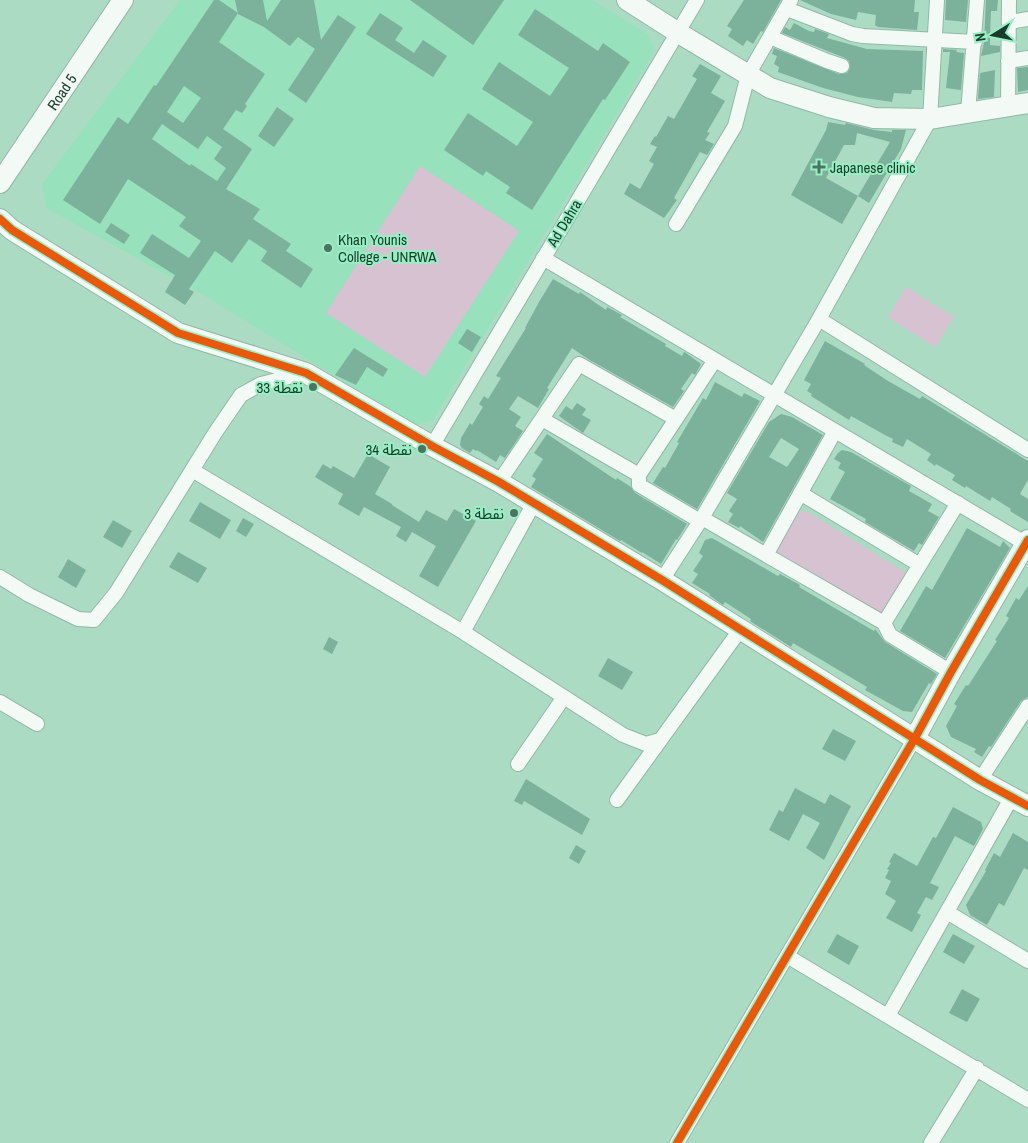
<svg xmlns="http://www.w3.org/2000/svg" width="1028" height="1143" font-family="'Archivo Narrow','Noto Sans Arabic',sans-serif">
	<style>
		.built { fill: #97e1bd }
		.green { fill: #d6c2d1 }
		.building { fill: #7cb19b; fill-rule: evenodd }
		.lines { fill: none; stroke-linecap: round; stroke-linejoin: round }
		.street-casing { stroke: #92b8a6; stroke-width: 16 }
		.secondary-casing { stroke: #92b8a6; stroke-width: 22 }
		.street { stroke: #f3faf6; stroke-width: 14 }
		.secondary { stroke: #f3faf6; stroke-width: 20 }
		.cycleway-casing { stroke: #98efc4; stroke-width: 11 }
		.cycleway { stroke: #e8590c; stroke-width: 8 }
		.poi-dot { fill: #4c7462; stroke: #98efc4; stroke-width: 2 }
		.labels { text-anchor: middle; dominant-baseline: central; stroke-width: 4; stroke-linejoin: round; paint-order: stroke }
		.street-label { font-size: 15px; fill: #193d2d; stroke: #98efc4 }
		.poi-label { font-size: 15px; fill: #193d2d; stroke: #98efc4; text-anchor: end }
	</style>
	<rect width="100%" height="100%" fill="#acdbc4"/>
	<path class="built" d="M180,0h412l55,34 8,16 -222,370 -18,5 -222,-136 -147,-81 -4,-24z"/>
	<path class="green" d="M420,166l99,65 -94,146 -99,-64z
		M906,287l48,30 -19,30 -47,-30z
		M806,511l102,63 -23,42 -110,-64 20,-39z"/>
	<path class="building" d="M214,0h5l19,13 -19,29 46,32 -20,30 2,2 -5,7 -6,-3 -13,19 29,20 -26,40 34,20 -7,10 38,25 -5,7 27,18 -12,19 -40,-27 6,-10 -18,-12 -17,24 -17,-12 -26,38 5,3 -9,13 -20,-13 10,-17 -35,-22 12,-19 37,24 12,-17 -22,-15 7,-9 -58,-38 -28,45 -37,-24 55,-83 10,7 26,-39 2,1zM184,86l17,12 -18,25 -16,-11zM162,124l36,25 9,-13 15,11 -8,12 12,9 -9,13 -26,-17 -1,2 -38,-27z
		M235,0h28l4,21 14,-21h33l7,40 17,-25 18,12 -50,76 -18,-13 27,-41 -17,-12 -8,9 -26,-19 -26,-13z
		M410,0h94l-31,45z
		M744,0h37l-18,32 -2,-1 -8,13 -6,-4 -4,6 -15,-10 4,-7 -5,-3z
		M800,0h115l-1,12h5l-2,18 -39,-3 -3,-2 1,-10 -18,-3 -2,8 -25,-6z
		M946,0h22l-2,22 -21,-2z
		M986,0h12l-1,11h-6l-1,26v8l10,1v6l-19,4 3,-13z
		M535,9l63,42 5,-8 27,19 -25,38 -2,-1 -71,111 -26,-17 4,-6 -24,-16 -3,5 -39,-26 24,-37 49,33 16,-24 -51,-33 17,-27 51,34 19,-28 -51,-33z
		M380,13l23,15 -8,12 19,13 9,-13 24,16 -14,21 -67,-43z
		M794,23l15,8 5,1 1,-3 14,5 -2,4 40,11 56,2 -1,39h-10l-1,4 -17,-1 -2,9 -34,-5 -35,-9 -45,-16 1,-5 -5,-3 3,-8 -5,-2 2,-6 65,26 8,-1 3,-5 -1,-7 -4,-3 -63,-25 3,-6 5,3z
		M943,49l14,1 -1,2 8,1 -3,37 -15,-2 4,-36h-7z
		M700,64l21,12 -10,17 14,8 -18,31 3,1 -5,7 9,4 -7,11 -7,-3 -26,46 3,2 -13,18 -40,-24 6,-11 10,6 14,-25 -5,-3 8,-14 -7,-3 5,-8 1,1 12,-21 6,3 23,-40 -5,-3z
		M1028,67v23l-10,2 -1,-24z
		M995,70l-1,27 -16,2 2,-26z
		M277,107l17,12 -20,28 -16,-11z
		M828,122l17,3 1,-2 28,7 18,2v-2h14l-5,19 -32,54 -11,-7 32,-54 -33,-9 -2,12h-11l-18,33 32,18 -16,28 -51,-29 35,-65z
		M111,223l19,12 -6,9 -19,-12z
		M553,279l26,15 1,-2 26,18 1,-3 15,8 -2,2 46,27 -1,2 17,10 2,-4 2,1 15,11 -1,2 -5,9 -3,-2 -11,16 3,2 -11,16 -85,-48 -16,-11 -25,40 2,1 -11,19 -20,-12 -9,13 12,8 -6,9 8,5 -18,27 -5,-3 -4,7 -19,-12 -1,1 -3,-2 -3,4 -8,-5 -2,-3 1,-7 9,-15 2,2 11,-18 -4,-3 5,-8 4,3 13,-21 -5,-2 30,-48h-1l14,-26z
		M467,329l14,8 -9,15 -14,-9z
		M825,341l40,23 -1,1 24,16 32,18 2,-3 106,65v19l-8,14 8,5v23l-18,-11 1,-2 -19,-12 -2,4 -24,-15 -1,2 -13,-8 3,-5 -19,-11 -1,2 -8,-6 4,-6 -24,-15 -4,8 -11,-5 1,-3 -8,-4 -34,-19 -2,4 -38,-24 1,-2 -5,-3 4,-7 -7,-4z
		M354,348l34,21 -5,8 -16,-10 -11,18 -21,-10z
		M715,382l27,15 2,-4 16,8 -63,108 -44,-26 10,-16 2,1 14,-25 -2,-1 26,-44 3,2z
		M577,403l9,6 -4,6 9,5 -8,13 -24,-17 7,-10 6,4z
		M781,414l11,3 31,18 -60,107 -23,-16 -1,2 -11,-6 5,-8 -4,-3 8,-12 -10,-6 42,-71zM781,438l18,11 -12,18 -18,-10z
		M547,434l69,46 1,-2 14,9 4,6 52,31 -10,16 -1,-1 -15,25 -19,-12v1l-21,-13 -1,1 -89,-54 5,-8 -4,-3 11,-17 -9,-6z
		M842,450l9,2 60,34 -2,5 23,13 -4,7 11,6 -17,28 -3,-2 -5,8 -49,-29 1,-3 -36,-20 15,-27 -7,-4 3,-5 -7,-4 4,-6z
		M368,454l22,13 -15,27 17,10v1l27,17 7,-12 21,11 7,-12 22,12 -38,66 -19,-11 17,-30 -24,-14 -6,10 -10,-6 5,-9 -37,-20 -5,9 -21,-12 5,-10 -28,-17 8,-13 8,5 2,-3 21,12z
		M200,502l31,18 -11,19 -31,-18z
		M243,518l11,6 -8,13 -10,-6z
		M113,520l19,11 -10,17 -19,-11z
		M967,528l33,19 3,-6 7,7 -65,110 -45,-27 26,-45 6,4z
		M712,538l66,38 2,-2 20,11 -1,2 75,44 1,-2 10,13 52,32 -6,10 -2,-1 -17,29 -9,-1 -38,-21 2,-3 -74,-44 -2,4 -41,-26 1,-2 -26,-17 -2,3 -14,-10 1,-1 -18,-11 6,-9 -5,-3 10,-15 -4,-3 6,-13z
		M178,552l29,16 -9,15 -29,-16z
		M68,559l18,11 -10,18 -18,-11z
		M1028,586v111l-7,4 -30,46 -2,-1 -7,11 -8,-5 2,-3 -25,-12 -5,-11 11,-20 -3,-2 12,-19 2,1 29,-45 -2,-1 14,-22 -3,-2 10,-18 3,2z
		M329,637l9,5 -6,12 -9,-5z
		M608,658l25,14 -11,18 -24,-14z
		M833,729l23,12 -11,20 -23,-12z
		M526,779l64,40 -8,16 -58,-34 -2,4 -8,-4z
		M795,788l30,16 5,-10 21,12 -27,54 -18,-12 14,-25 -17,-9 -14,27 -20,-11 10,-20 4,2z
		M953,807l28,15 2,7 -9,17 -19,-10 -25,47 9,4 -7,13 -6,-3 -9,16 4,2 -9,17 -26,-14 10,-17 -11,-7 6,-13 -6,-3 4,-8 -2,-1 4,-6 -2,-1 5,-9 23,13 16,-29 3,1z
		M1013,833l15,9v28l-4,-2 -20,38 -5,-3 -12,22 -17,-10 -4,-10 20,-34 -1,-1 9,-17 6,4z
		M576,845l10,6 -7,13 -10,-6z
		M837,934l22,12 -10,19 -22,-13z
		M953,934l22,12 -11,18 -21,-12z
		M962,989l18,10 -13,23 -18,-9z"/>
	<g class="lines">
		<defs>
			<path id="street" d="M787,9l65,25 11,2 112,6
				M1010,22l18,-3
				M770,37l57,24 15,5
				M1008,61l20,-3
				M1008,107l1,-107
				M968,113l9,-113
				M676,224l59,-98 13,-51 43,-75
				M543,258l485,287
				M819,319l111,-200 7,-119
				M542,419l97,56 76,-115
				M432,446l265,-446
				M192,470l271,162
				M639,475v10l61,36
				M499,482l80,-118 97,55
				M800,493l120,72
				M534,503l-71,129 160,103 23,9 14,-4
				M702,518l182,105 74,-120
				M766,555l69,-124
				M0,577l29,18 49,24 16,1 22,-27 99,-160 26,-38 20,-11 44,-11
				M662,580l40,-62 117,-199 209,131
				M884,623l6,12 61,37
				M0,702l37,22
				M518,764l46,-67
				M980,780l48,-74
				M617,800l123,-170
				M947,912l81,49
				M787,956l241,144
				M889,1014l123,-217
				M677,1143l238,-405
				M931,1143l46,-75"/>
			<g id="secondary">
				<path d="M627,0l50,32 93,56 59,19 45,11 56,1 98,-16"/>
				<path id="s1" d="M0,183l123,-183"/>
				<path d="M0,219l12,11 166,103 128,40 126,73 67,36 163,98 318,200 48,26"/>
				<path d="M915,738l36,-66 77,-132"/>
			</g>
		</defs>
		<use href="#street" class="street-casing"/>
		<use href="#secondary" class="secondary-casing"/>
		<use href="#street" class="street"/>
		<use href="#secondary" class="secondary"/>
		<defs>
			<path id="cycleway" d="M0,219l12,11 166,103 128,40 126,73 67,36 163,98 318,200 48,26
				M677,1143l238,-405 36,-66 77,-132"/>
		</defs>
		<use href="#cycleway" class="cycleway-casing"/>
		<use href="#cycleway" class="cycleway"/>
	</g>
	<g class="poi-dot">
		<path d="M816.5 159.5h5v5h5v5h-5v5h-5v-5h-5v-5h5z"/>
		<circle cx="328" cy="248" r="5"/>
		<circle cx="313" cy="387" r="5"/>
		<circle cx="422" cy="449" r="5"/>
		<circle cx="514" cy="513" r="5"/>
	</g>
	<g class="labels">
		<g class="street-label">
			<text stroke="none"><textPath href="#s1" startOffset="110">Road 5</textPath></text>
			<text transform="translate(564 223) rotate(-59)">Ad Dahra</text>
		</g>
		<g class="poi-label">
			<text x="830" y="167" text-anchor="start">Japanese clinic</text>
			<text x="338" y="239" text-anchor="start">Khan Younis<tspan x="338" dy="17">College - UNRWA</tspan></text>
			<text x="303" y="387">نقطة 33</text>
			<text x="412" y="449">نقطة 34</text>
			<text x="504" y="513">نقطة 3</text>
		</g>
	</g>
	<g transform="translate(993 35) rotate(260)" stroke="#98efc4" stroke-width="4" paint-order="stroke">
	<path d="M0-4L9 19L0 12L-9 19Z" fill="#193d2d"/>
	<text y="-8" font-size="14" font-weight="bold" text-anchor="middle" fill="#193d2d">N</text>
	</g>
</svg>
